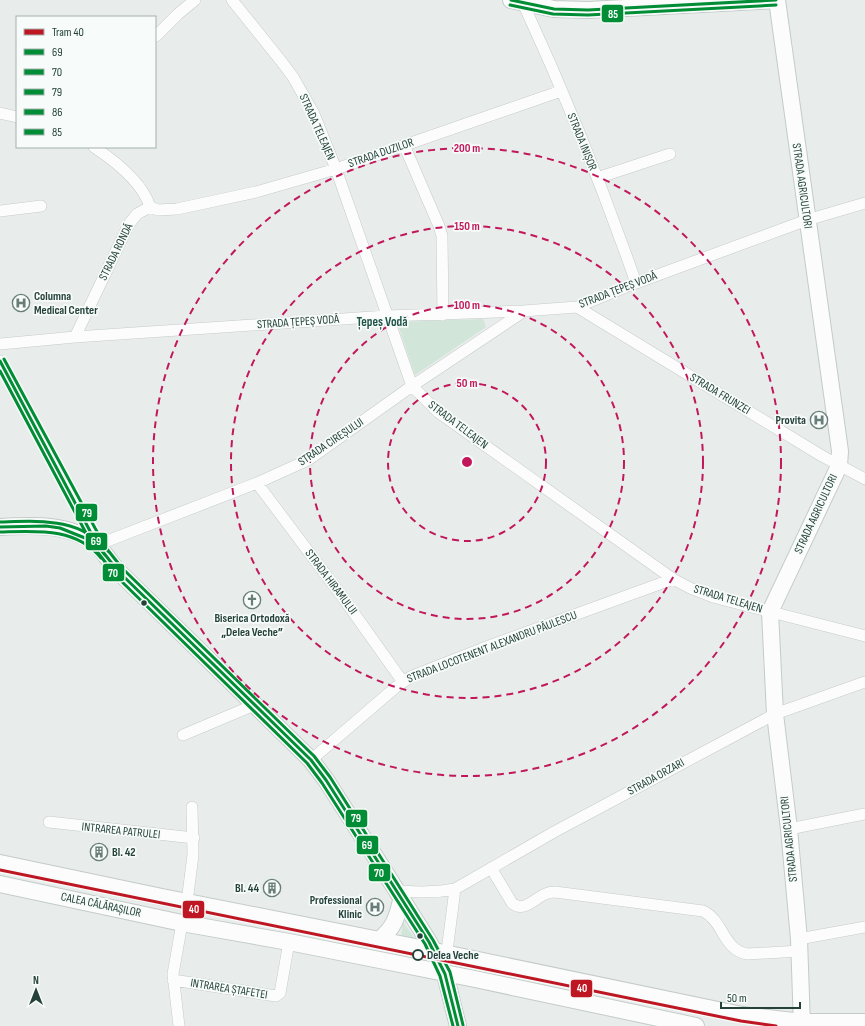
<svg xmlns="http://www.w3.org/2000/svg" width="865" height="1026" font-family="'Sofia Sans Condensed',sans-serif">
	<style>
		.green { fill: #d1e6d8 }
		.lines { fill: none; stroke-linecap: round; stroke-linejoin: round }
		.street-casing { stroke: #c5cac8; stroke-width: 12 }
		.secondary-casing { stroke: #c3cbc8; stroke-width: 18 }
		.street { stroke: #fcfcfc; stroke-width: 11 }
		.secondary { stroke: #fcfcfc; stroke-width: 16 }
		.bus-1-casing { stroke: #f7fbf9; stroke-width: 6 }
		.bus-2-casing { stroke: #f7fbf9; stroke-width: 6 }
		.bus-3-casing { stroke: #f7fbf9; stroke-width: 6 }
		.bus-4-casing { stroke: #f7fbf9; stroke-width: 6 }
		.bus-5-casing { stroke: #f7fbf9; stroke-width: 6 }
		.bus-1 { stroke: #008d36; stroke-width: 3 }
		.bus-2 { stroke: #008d36; stroke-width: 3 }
		.bus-3 { stroke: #008d36; stroke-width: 3 }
		.bus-4 { stroke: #008d36; stroke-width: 3 }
		.bus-5 { stroke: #008d36; stroke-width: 3 }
		.tram-1-casing { stroke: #f7fbf9; stroke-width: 6 }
		.tram-1 { stroke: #be1622; stroke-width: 3 }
		.ring { fill: none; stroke: #c2185b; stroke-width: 2; stroke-dasharray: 7 5 }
		.bus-dot { fill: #24423a; stroke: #f7fbf9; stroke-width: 1.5 }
		.stop-dot { fill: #f7fbf9; stroke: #24423a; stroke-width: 2 }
		.labels { text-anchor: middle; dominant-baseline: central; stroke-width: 3.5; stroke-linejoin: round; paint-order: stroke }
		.street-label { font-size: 12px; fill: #24423a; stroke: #f7fbf9 }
		.poi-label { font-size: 12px; font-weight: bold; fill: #24423a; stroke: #f7fbf9; text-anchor: end }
		.stop-label { font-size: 12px; font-weight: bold; fill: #24423a; stroke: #f7fbf9; text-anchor: start }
		.neighbourhood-label { font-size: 13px; font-weight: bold; fill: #1f5548; stroke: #f7fbf9 }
		.centre { fill: #c2185b; stroke: #f7fbf9; stroke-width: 2 }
		.ring-label { font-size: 12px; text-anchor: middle; font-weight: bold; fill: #c2185b; stroke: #f7fbf9; stroke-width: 3.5; stroke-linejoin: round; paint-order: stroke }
		.line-badge { stroke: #f7fbf9; stroke-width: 1.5 }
		.badge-label { font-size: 11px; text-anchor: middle; font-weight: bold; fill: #fff }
	</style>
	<rect width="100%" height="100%" fill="#e8edeb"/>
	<path class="green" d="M483,319l3,8 -71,48 -18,-53z
		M403,922l13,18 -15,-3z"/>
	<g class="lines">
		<defs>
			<path id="street" d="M232,0l49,61 12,16 21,37 22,55 76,217 26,26 235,167 17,9 23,9 152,39
				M523,3c42,91 80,185 113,280
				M156,36l22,-22 17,-14
				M0,113l17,4
				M404,145l35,81 3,10 1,79
				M94,147c21,14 49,36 56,60
				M597,178l73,-24
				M150,207l8,3 19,-1 79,-17 80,-23 225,-78
				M0,211l41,-5
				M577,307l245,149 43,23
				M75,337l54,-113 8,-10 13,-7
				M0,344l75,-7 312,-21 136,-5 54,-4 59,-24 171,-63 58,-17
				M0,361l68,126 29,58 160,-62 51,-23 104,-74 111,-74
				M257,483l84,112 62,87
				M183,735l71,-30
				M311,760l85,-73 16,-11 69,-27 192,-70
				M49,822l145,16
				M789,829l76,-15
				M491,868l21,35c13,11 24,-7 36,-10 2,-1 4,-1 7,-1l148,19c21,10 19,38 44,43l53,-3
				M398,891c19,1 37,2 57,-2l99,-57 221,-118 90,-32
				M187,902l6,-47 -1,-48
				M799,939l66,-12
				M446,959l9,-70
				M173,980l103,16 4,-3 9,-51
				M179,1026l-6,-52 9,-51"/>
			<path id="secondary" d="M511,0l43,9 34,1 188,-10
				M777,0l63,451 -1,15 -69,146 5,102 14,115 10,110 3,87
				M0,527c32,-2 69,-4 96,17 7,6 15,20 22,27l193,189 15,20 45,70 58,92 16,32 13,52
				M0,863l162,34 258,51 322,67 60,7h63
				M0,884l182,39 107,19 186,37 221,47
				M379,940c16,-13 18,-23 23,-43"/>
		</defs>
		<use href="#street" class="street-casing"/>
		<use href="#secondary" class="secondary-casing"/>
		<use href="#street" class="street"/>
		<use href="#secondary" class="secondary"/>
		<defs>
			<path id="bus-1" d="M0,361l90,170 13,21 15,19 193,189 15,20 103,162 16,32 13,52
				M0,527l46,-1 14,2 25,10 12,7 8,10"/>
			<path id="bus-2" d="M0,371l86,162 13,21 16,21 192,188 15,20 103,161 15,32 13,50
				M0,532c36,-1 76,-5 101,26"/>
			<path id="bus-3" d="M4,359l91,169 12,21 15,19 192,188 16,21 103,163 17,32 13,53
				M0,522c40,-1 81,-5 109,30"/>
			<path id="bus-4" d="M511,0l43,9 34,1 188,-10"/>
			<path id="bus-5" d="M510,5l43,9 35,1 188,-10"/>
		</defs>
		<use href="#bus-1" class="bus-1-casing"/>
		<use href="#bus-2" class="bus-2-casing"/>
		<use href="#bus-3" class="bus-3-casing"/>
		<use href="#bus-4" class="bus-4-casing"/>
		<use href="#bus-5" class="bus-5-casing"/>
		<use href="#bus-1" class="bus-1"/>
		<use href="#bus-2" class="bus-2"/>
		<use href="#bus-3" class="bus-3"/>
		<use href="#bus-4" class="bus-4"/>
		<use href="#bus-5" class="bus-5"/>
		<defs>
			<path id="tram-1" d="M0,870l741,151 35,5"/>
		</defs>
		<use href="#tram-1" class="tram-1-casing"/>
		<use href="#tram-1" class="tram-1"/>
	</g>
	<g class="ring">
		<circle cx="467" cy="462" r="79"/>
		<circle cx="467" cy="462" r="157"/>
		<circle cx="467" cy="462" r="236"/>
		<circle cx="467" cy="462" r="314"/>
	</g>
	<defs>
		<symbol id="hospital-ring" viewBox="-11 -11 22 22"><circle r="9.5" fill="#f7fbf9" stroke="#697e78" stroke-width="1.5"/><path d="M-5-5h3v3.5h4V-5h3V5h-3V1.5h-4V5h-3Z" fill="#697e78"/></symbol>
		<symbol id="church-ring" viewBox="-11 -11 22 22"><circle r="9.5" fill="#f7fbf9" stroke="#697e78" stroke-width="1.5"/><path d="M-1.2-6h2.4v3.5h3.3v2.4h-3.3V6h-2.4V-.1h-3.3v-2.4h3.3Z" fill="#697e78"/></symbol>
		<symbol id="building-ring" viewBox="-11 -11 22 22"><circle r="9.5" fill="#f7fbf9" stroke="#697e78" stroke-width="1.5"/><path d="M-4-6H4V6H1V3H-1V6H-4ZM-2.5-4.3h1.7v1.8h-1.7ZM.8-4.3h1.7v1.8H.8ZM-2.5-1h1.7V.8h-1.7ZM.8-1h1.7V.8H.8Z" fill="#697e78"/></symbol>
	</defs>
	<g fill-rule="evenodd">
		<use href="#hospital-ring" x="11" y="293" width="20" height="20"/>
		<use href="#hospital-ring" x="809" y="410" width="20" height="20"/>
		<use href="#church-ring" x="242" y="590" width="20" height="20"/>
		<use href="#building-ring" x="89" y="842" width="20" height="20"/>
		<use href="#building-ring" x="262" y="878" width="20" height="20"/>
		<use href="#hospital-ring" x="365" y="897" width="20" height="20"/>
	</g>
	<g class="bus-dot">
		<circle cx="144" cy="603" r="3.5"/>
		<circle cx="420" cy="936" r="3.5"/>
	</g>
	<circle class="stop-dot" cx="418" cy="955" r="5"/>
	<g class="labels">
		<g class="street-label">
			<text transform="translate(317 127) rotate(66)">STRADA TELEAJEN</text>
			<text transform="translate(582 142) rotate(68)">STRADA INIȘOR</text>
			<text transform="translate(381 153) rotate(-19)">STRADA DUZILOR</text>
			<text transform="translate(802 186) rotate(82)">STRADA AGRICULTORI</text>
			<text transform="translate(116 252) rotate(-64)">STRADA RONDĂ</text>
			<text transform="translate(618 290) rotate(-21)">STRADA ȚEPEȘ VODĂ</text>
			<text transform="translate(298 322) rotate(-4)">STRADA ȚEPEȘ VODĂ</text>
			<text transform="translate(720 394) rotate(31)">STRADA FRUNZEI</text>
			<text transform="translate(458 425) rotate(37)">STRADA TELEAJEN</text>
			<text transform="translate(331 442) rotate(-34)">STRADA CIREȘULUI</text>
			<text transform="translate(816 514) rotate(-65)">STRADA AGRICULTORI</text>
			<text transform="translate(331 582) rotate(53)">STRADA HIRAMULUI</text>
			<text transform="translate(728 599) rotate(17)">STRADA TELEAJEN</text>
			<text transform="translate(492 647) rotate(-21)">STRADA LOCOTENENT ALEXANDRU PĂULESCU</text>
			<text transform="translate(656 777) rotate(-29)">STRADA ORZARI</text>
			<text transform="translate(121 831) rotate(6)">INTRAREA PATRULEI</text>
			<text transform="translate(789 839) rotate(-96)">STRADA AGRICULTORI</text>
			<text transform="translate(101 905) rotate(12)">CALEA CĂLĂRAȘILOR</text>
			<text transform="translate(229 989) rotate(9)">INTRAREA ȘTAFETEI</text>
		</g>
		<g class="poi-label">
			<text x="34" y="296" text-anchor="start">Columna<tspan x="34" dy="14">Medical Center</tspan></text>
			<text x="806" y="420">Provita</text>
			<text x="252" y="618" text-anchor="middle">Biserica Ortodoxă<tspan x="252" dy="14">„Delea Veche”</tspan></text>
			<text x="112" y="852" text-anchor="start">Bl. 42</text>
			<text x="259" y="888">Bl. 44</text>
			<text x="362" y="900">Professional<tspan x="362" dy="14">Klinic</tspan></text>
		</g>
		<g class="stop-label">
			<text x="427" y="955">Delea Veche</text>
		</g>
		<g class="neighbourhood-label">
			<text x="382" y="322">Țepeș Vodă</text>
		</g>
	</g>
	<circle cx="467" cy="462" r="6" class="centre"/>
	<g class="ring-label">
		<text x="467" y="152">200 m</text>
		<text x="467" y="230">150 m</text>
		<text x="467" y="309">100 m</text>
		<text x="467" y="387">50 m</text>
	</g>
	<g class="line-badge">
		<rect x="601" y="4" width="23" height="19" rx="4" fill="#008d36"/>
		<rect x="75" y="503" width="23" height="19" rx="4" fill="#008d36"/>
		<rect x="85" y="532" width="23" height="19" rx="4" fill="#008d36"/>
		<rect x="102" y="563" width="23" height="19" rx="4" fill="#008d36"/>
		<rect x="345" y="809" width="23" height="19" rx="4" fill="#008d36"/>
		<rect x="356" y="835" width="23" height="20" rx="4" fill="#008d36"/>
		<rect x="368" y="863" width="23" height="19" rx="4" fill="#008d36"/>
		<rect x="182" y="900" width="23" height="19" rx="4" fill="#be1622"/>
		<rect x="570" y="979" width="23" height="19" rx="4" fill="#be1622"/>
	</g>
	<g class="badge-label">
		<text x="613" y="18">85</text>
		<text x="87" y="517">79</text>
		<text x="96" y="545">69</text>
		<text x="113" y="577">70</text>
		<text x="356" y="822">79</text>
		<text x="367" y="849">69</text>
		<text x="379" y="877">70</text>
		<text x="194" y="913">40</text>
		<text x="582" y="992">40</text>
	</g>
	<rect x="16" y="16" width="140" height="132" fill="#f7fbf9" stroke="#a3b1ad"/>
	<rect x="24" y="29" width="20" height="6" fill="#be1622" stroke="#a3b1ad"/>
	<text x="52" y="36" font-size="12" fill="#24423a">Tram 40</text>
	<rect x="24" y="49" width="20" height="6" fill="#008d36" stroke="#a3b1ad"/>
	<text x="52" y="56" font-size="12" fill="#24423a">69</text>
	<rect x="24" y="69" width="20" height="6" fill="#008d36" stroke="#a3b1ad"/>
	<text x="52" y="76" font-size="12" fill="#24423a">70</text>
	<rect x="24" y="89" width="20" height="6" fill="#008d36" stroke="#a3b1ad"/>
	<text x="52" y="96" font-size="12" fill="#24423a">79</text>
	<rect x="24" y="109" width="20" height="6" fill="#008d36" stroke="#a3b1ad"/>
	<text x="52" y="116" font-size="12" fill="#24423a">86</text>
	<rect x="24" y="129" width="20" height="6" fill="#008d36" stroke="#a3b1ad"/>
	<text x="52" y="136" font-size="12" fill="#24423a">85</text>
	<g transform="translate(36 990)" stroke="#f7fbf9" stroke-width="3" paint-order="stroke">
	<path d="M0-3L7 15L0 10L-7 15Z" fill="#24423a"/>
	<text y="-6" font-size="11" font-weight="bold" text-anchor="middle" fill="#24423a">N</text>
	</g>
	<path d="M721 1002v6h79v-6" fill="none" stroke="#24423a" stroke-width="2"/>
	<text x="727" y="1002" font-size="12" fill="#24423a" stroke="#f7fbf9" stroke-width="3" paint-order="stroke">50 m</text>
</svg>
